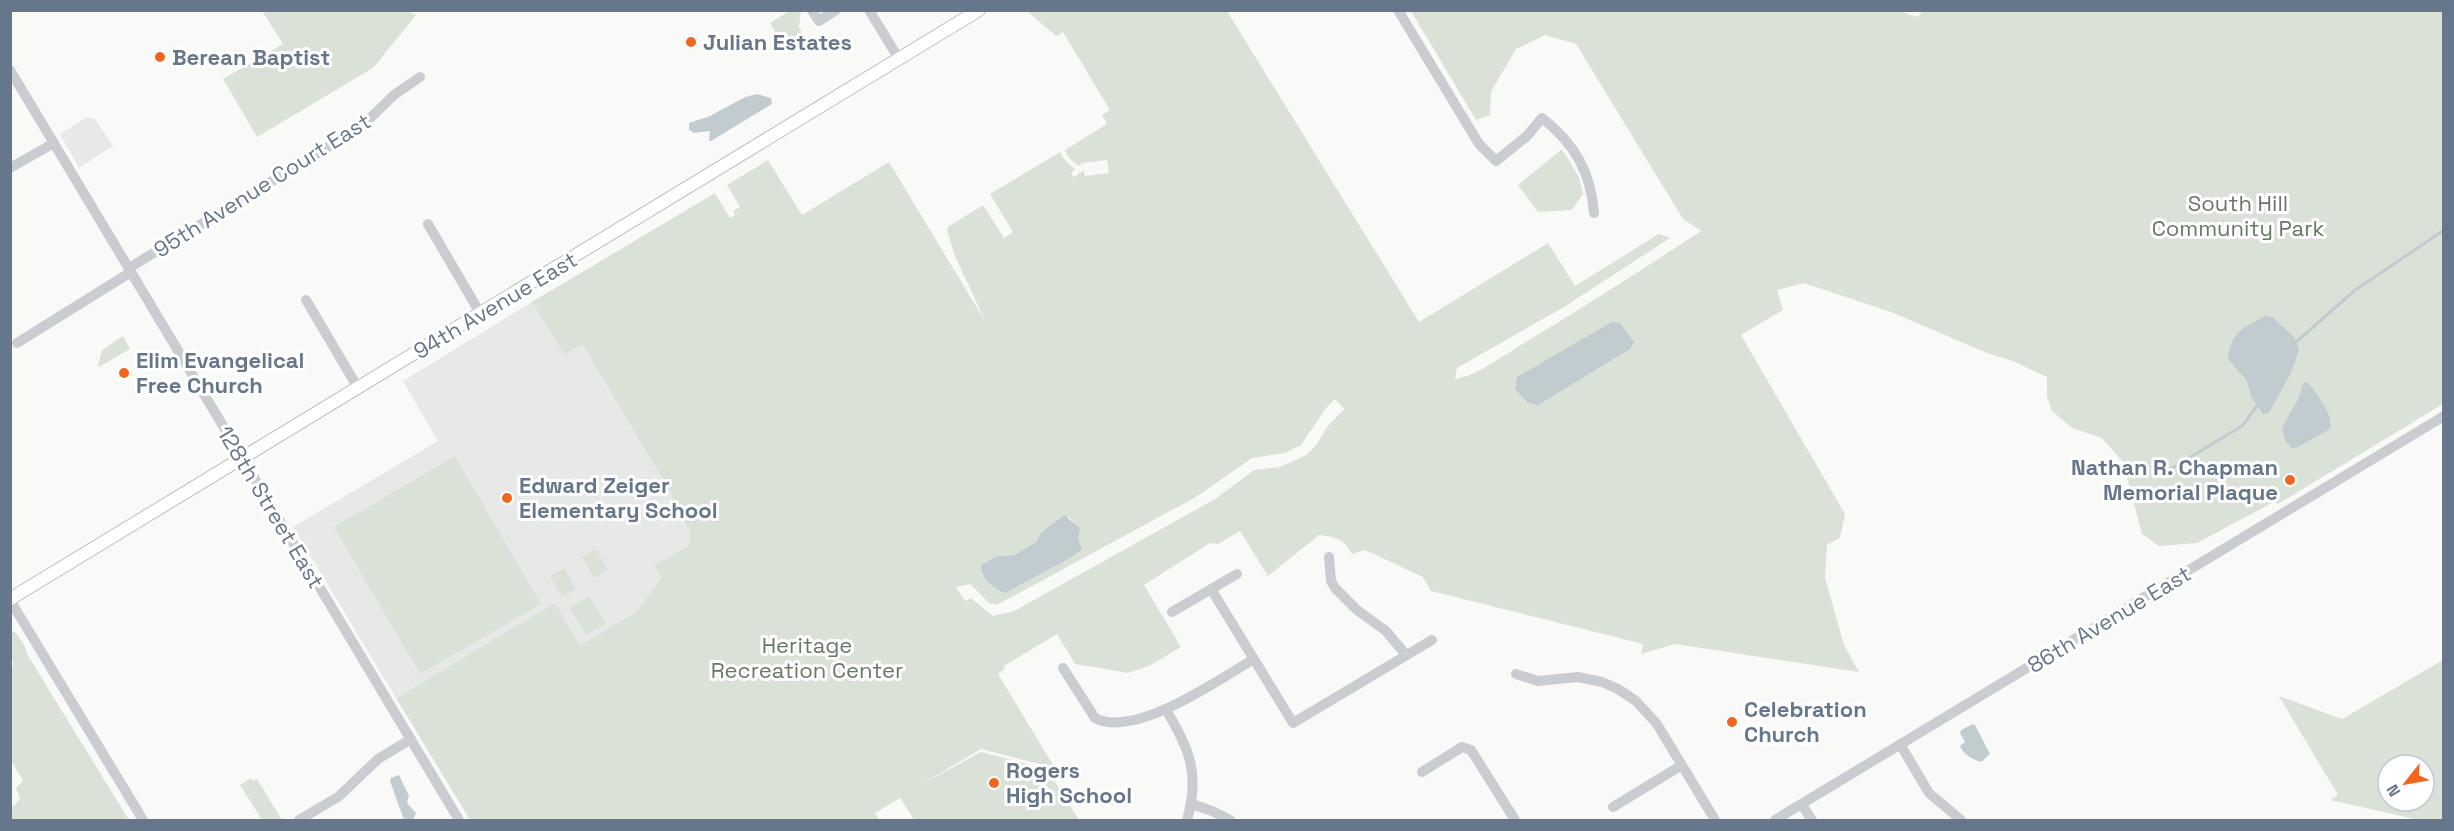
<svg xmlns="http://www.w3.org/2000/svg" width="2454" height="831" font-family="'Space Grotesk',sans-serif">
	<style>
		.built { fill: #e7e9e8 }
		.green { fill: #dae2d8; fill-rule: evenodd }
		.water { fill: #c1ccd1 }
		.lines { fill: none; stroke-linecap: round; stroke-linejoin: round }
		.stream { stroke: #c1ccd1; stroke-width: 3 }
		.major-casing { stroke: #babec2; stroke-width: 14 }
		.minor { stroke: #c9cdd1; stroke-width: 10 }
		.major { stroke: #fff; stroke-width: 12 }
		.poi-dot { fill: #f2651f; stroke: #fff; stroke-width: 2 }
		.labels { text-anchor: middle; dominant-baseline: central; stroke-width: 6; stroke-linejoin: round; paint-order: stroke }
		.poi-label { font-size: 22px; font-weight: bold; fill: #66778b; stroke: #fff; text-anchor: start }
		.street-label { font-size: 22px; fill: #66778b; stroke: #fff }
		.park-label { font-size: 22px; fill: #647b62; stroke: #fff }
	</style>
	<rect width="100%" height="100%" fill="#f9faf7"/>
	<path class="built" d="M87,117l8,2 18,27 -34,22 -19,-34z
		M532,302l32,53 18,-11 90,151v6l19,32 -3,13 -34,19 7,13 -25,34 -56,33 -25,-41 -159,94 -103,-171 145,-86 -35,-60z"/>
	<path class="green" d="M405,10l11,5 -43,53 -116,69 -34,-58 60,-35 -21,-33z
		M791,10l10,1 -2,16 4,8 -17,16 -16,-28z
		M1897,10l20,7 7,-7 519,1v393l-165,100 -4,-2 -77,41 -38,3 -17,-12 -19,-72 -21,-24 -30,-10 -20,-17 -5,-14v-20l-32,-15 -28,-9 -96,-41 -87,-29 -27,7 6,20 -42,25 104,179 -5,24 -13,7 -2,33 19,67 15,27 -184,-28 -34,10 2,-10 -212,-53 -8,-14 -58,-27 -13,4c-7,-15 -17,-17 -33,-19l-51,41 -28,-45 -22,13 -8,-1 -66,42 37,62 -32,19 -21,7 -53,-9 -18,-30 -53,32 1,3 -7,5 57,94 -74,-19 -59,35 59,-32 66,17 32,51h-165l-14,-22 -25,15 4,7h-409l-74,-122 159,-95 25,42 56,-33 25,-34 -7,-13 34,-19 3,-13 -19,-32v-6l-90,-151 -18,11 -32,-53 183,-109 15,25 5,-3 -2,-4 7,-4 -13,-22 41,-25 34,55 87,-53 96,159 -30,-65 -8,-26 2,-4 34,-21 21,33 9,-6 -23,-38 70,-42 6,10 9,7 -4,5 3,3 10,-7 1,6 24,-3 -2,-13 -24,3 -5,3 -9,-8 -4,-8 42,-26 -5,-9 8,-5 -47,-78 -7,4 -29,-25h200l192,311 129,-79 27,43 84,-52 11,4 -106,69 -107,61 -2,11c24,-4 49,-24 69,-36 60,-36 119,-74 177,-112l-18,-12 -107,-175 -31,-9 -29,14 -25,43 -1,23 -14,5 -65,-109zM1335,399l9,10 -17,18 -10,17 -11,11 -26,12 -26,3 -39,29 -201,112 -21,5 -22,-18 -6,3 -9,-14 14,-3 19,19 8,2 199,-108 56,-39 33,-5 16,-8 25,-37zM1069,517l7,9 2,13 -97,26 16,-9 17,-1 22,-13 5,-9z
		M1562,149l17,28 4,17 -11,16 -34,2 -20,-27z
		M123,336l7,13 -31,18 -1,-2 4,-15z
		M455,456l86,148 -121,70 -86,-147z
		M596,549l12,21 -14,8 -12,-21z
		M564,568l12,21 -14,8 -12,-21z
		M589,596l17,27 -20,12 -17,-27z
		M11,630c7,3 15,16 16,24l102,166h-118v-15l3,1 6,-8 -4,-10 7,-7 -12,-21 -1,-90 4,-6 -3,-6z
		M2443,660v160h-24l-89,-20 8,-5 -59,-99 63,23zM2388,765h36v36h-36z
		M251,778l2,3 4,-2 25,41h-20l-22,-35z"/>
	<path class="water" d="M757,94l14,4 1,6 -61,37h-2l1,-10 -16,2 -5,-3v-7l21,-7 35,-19z
		M2265,316l7,1 23,21 4,12 -8,23 -22,40 -6,1 -12,-17 -4,-16 -19,-22c3,-28 15,-31 37,-43z
		M1612,322l8,1 14,19 -4,7 -92,56 -11,-3 -12,-13 2,-12z
		M2306,382l4,3c8,12 24,29 20,44l-34,19h-5l-6,-8 -3,-11c6,-16 18,-26 20,-44z
		M1064,515l16,13 -2,11 4,10 -12,9 -65,35c-12,-5 -24,-14 -24,-28l16,-9 17,-1 22,-13 5,-9z
		M1973,724l2,1 15,29 -9,8c-8,-2 -18,-8 -21,-16l5,-4 -5,-9 1,-3z
		M399,775l10,21 -2,7 9,10 -3,7h-9l-14,-39 1,-3z"/>
	<g class="lines">
		<path class="stream" d="M2295,343l59,-52 90,-61
			M2169,470l73,-44 16,-21"/>
		<defs>
			<path id="major" d="M10,599l969,-589"/>
		</defs>
		<use href="#major" class="major-casing"/>
		<path class="minor" d="M812,10l7,11 17,-11
			M869,10l30,49
			M1398,10l81,134 17,17 31,-25 15,-18c32,25 49,54 52,95
			M10,70l449,750
			M10,168l44,-25
			M428,224l52,89
			M129,268l232,-141 33,-32 26,-18
			M306,300l52,88
			M17,343l114,-71
			M1329,557l2,24 4,7 22,22 29,21 20,24
			M1211,589l82,134 139,-83
			M10,600l133,220
			M1172,612l65,-38
			M1063,668l32,50c40,21 123,-38 159,-59
			M1516,674l22,7 40,-4 24,5 16,7 18,12 21,23 58,96
			M1166,710c24,39 34,65 21,110
			M1900,744l29,49 32,27
			M1422,772l40,-25 9,3 44,70
			M1192,804l20,7 18,9
			M1802,805l10,15
			M1613,807l69,-42
			M299,820l39,-23 40,-38 33,-20
			M1775,820l669,-404"/>
		<use href="#major" class="major"/>
	</g>
	<g class="poi-dot">
		<circle cx="691" cy="42" r="6"/>
		<circle cx="160" cy="57" r="6"/>
		<circle cx="124" cy="373" r="6"/>
		<circle cx="2290" cy="480" r="6"/>
		<circle cx="507" cy="498" r="6"/>
		<circle cx="1732" cy="722" r="6"/>
		<circle cx="994" cy="783" r="6"/>
	</g>
	<g class="labels">
		<g class="poi-label">
			<text x="703" y="42">Julian Estates</text>
			<text x="172" y="57">Berean Baptist</text>
			<text x="136" y="360">Elim Evangelical<tspan x="136" dy="25">Free Church</tspan></text>
			<text x="2278" y="467" text-anchor="end">Nathan R. Chapman<tspan x="2278" dy="25">Memorial Plaque</tspan></text>
			<text x="519" y="485">Edward Zeiger<tspan x="519" dy="25">Elementary School</tspan></text>
			<text x="1744" y="709">Celebration<tspan x="1744" dy="25">Church</tspan></text>
			<text x="1006" y="770">Rogers<tspan x="1006" dy="25">High School</tspan></text>
		</g>
		<g class="street-label">
			<text transform="translate(262 185) rotate(-32)">95th Avenue Court East</text>
			<text transform="translate(495 305) rotate(-31)">94th Avenue East</text>
			<text transform="translate(271 507) rotate(59)">128th Street East</text>
			<text transform="translate(2109 619) rotate(-31)">86th Avenue East</text>
		</g>
		<g class="park-label">
			<text x="2238" y="203">South Hill<tspan x="2238" dy="25">Community Park</tspan></text>
			<text x="807" y="645">Heritage<tspan x="807" dy="25">Recreation Center</tspan></text>
		</g>
	</g>
	<rect width="2454" height="831" fill="none" stroke="#66778b" stroke-width="24"/>
	<g transform="translate(2406 783) rotate(239)"><circle r="28" fill="#ffffff" stroke="#c2c9d1" stroke-width="1.5"/>
	<path d="M0-4.5L10 22L0 15L-10 22Z" fill="#f2651f"/>
	<text y="-9" font-size="16" font-weight="bold" text-anchor="middle" fill="#66778b">N</text>
	</g>
</svg>
